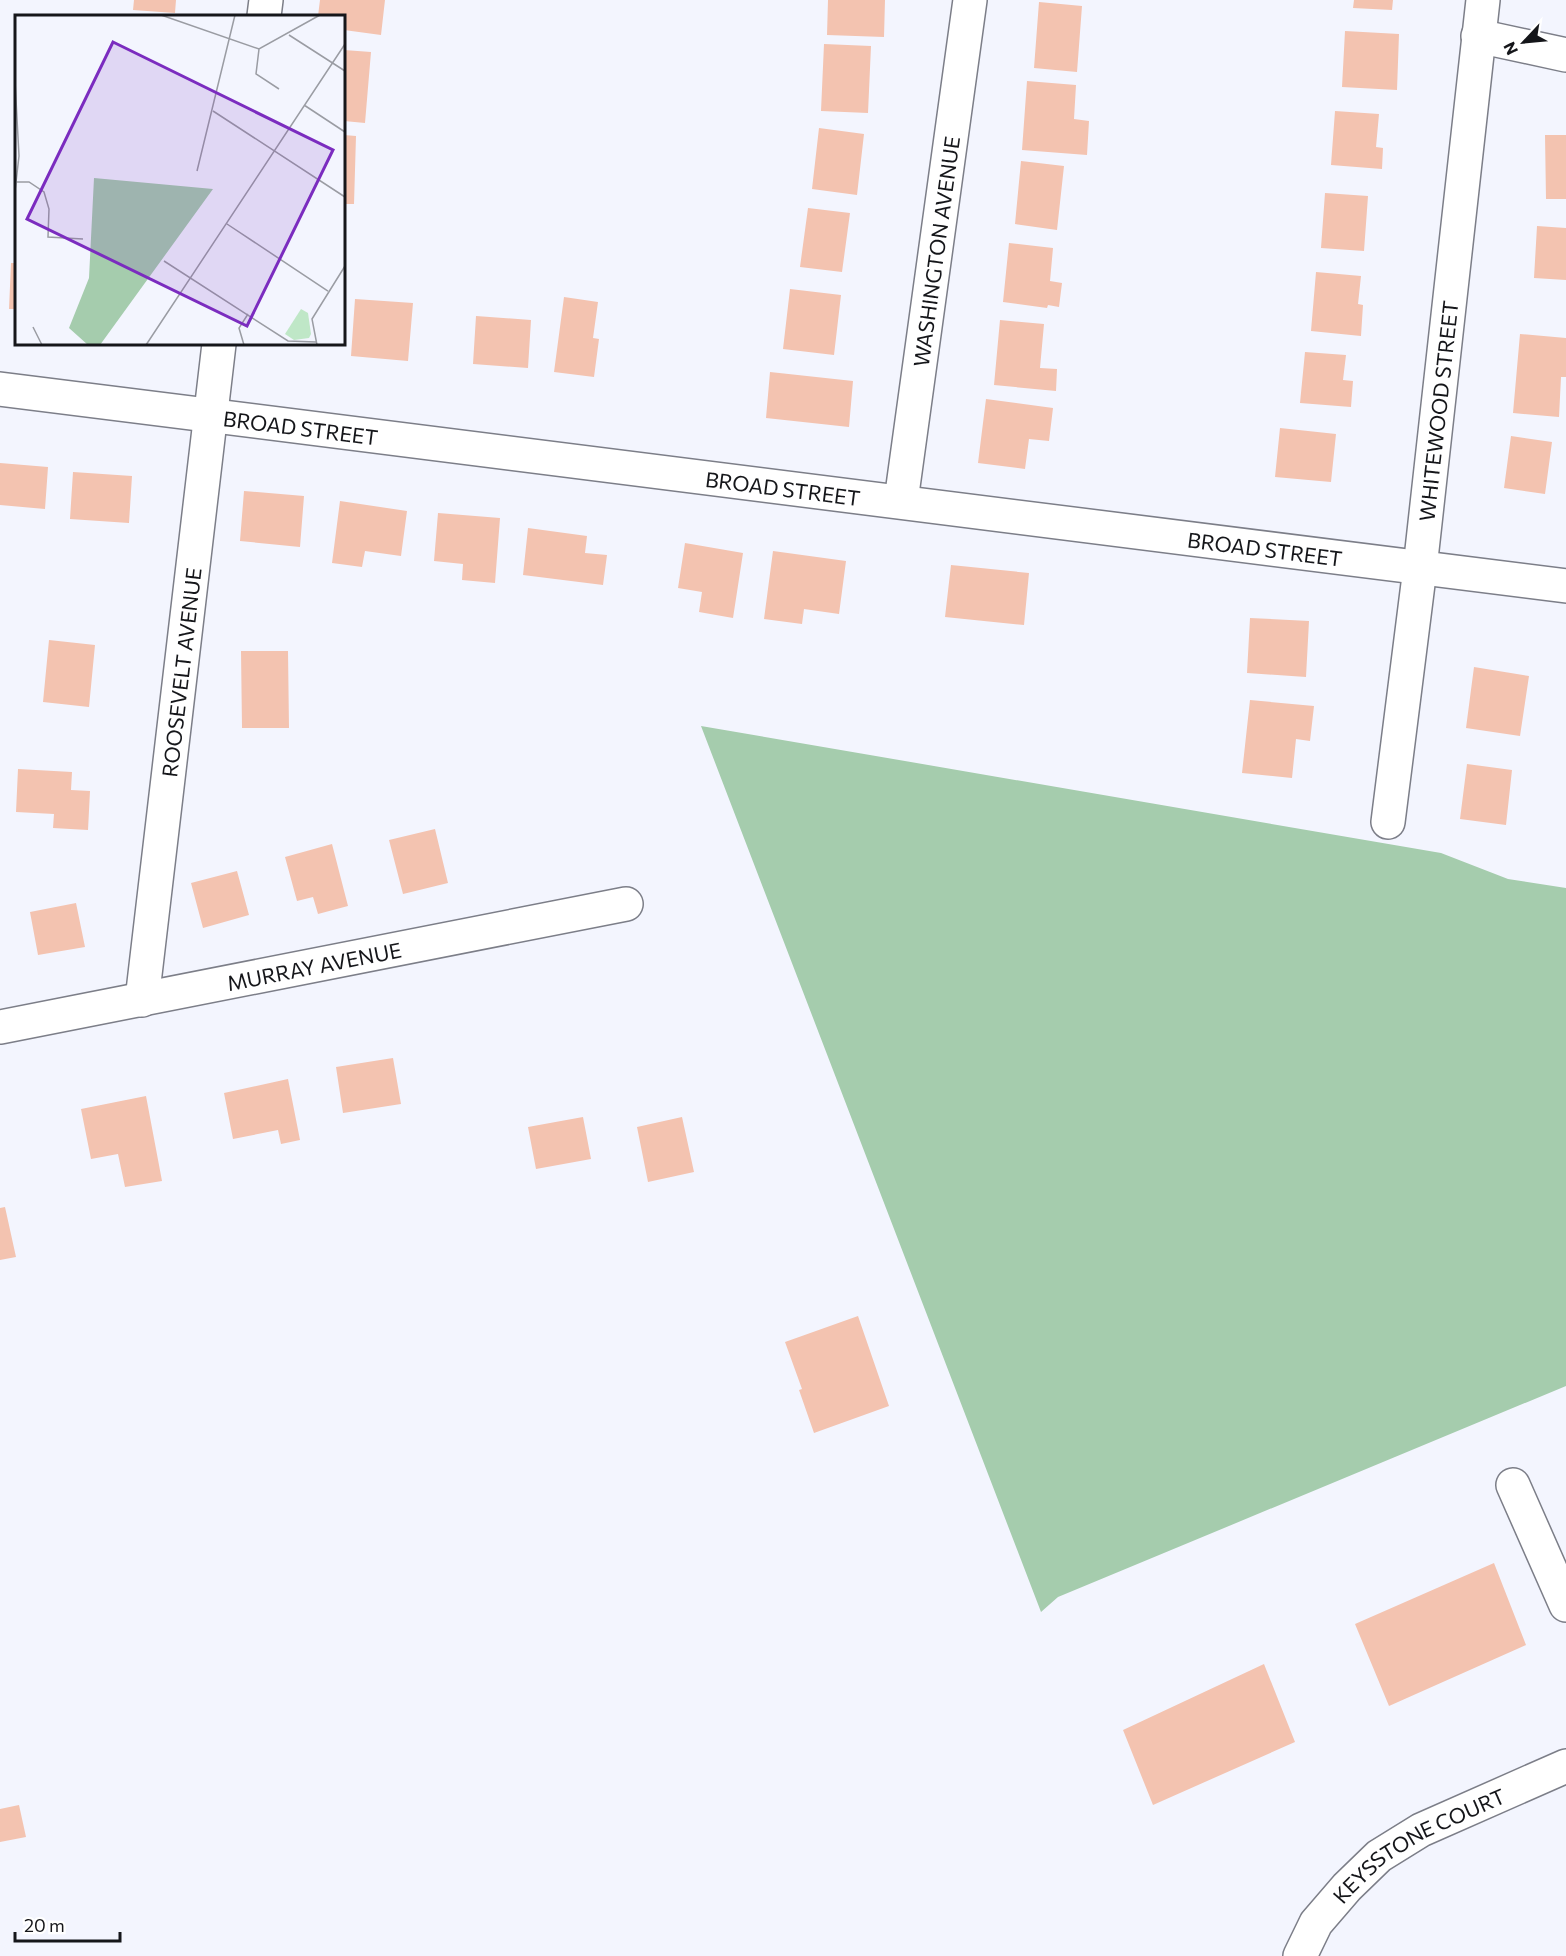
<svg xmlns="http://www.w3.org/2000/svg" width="1566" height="1956" font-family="Commissioner,sans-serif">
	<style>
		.forest { fill: #a5ccad }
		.building { fill: #f3c3b0 }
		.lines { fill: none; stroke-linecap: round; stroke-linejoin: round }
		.minor-casing { stroke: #7c7e88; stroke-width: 36 }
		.minor { stroke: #fff; stroke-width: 33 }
		.labels { text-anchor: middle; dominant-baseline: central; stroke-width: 4.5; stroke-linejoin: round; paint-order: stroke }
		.street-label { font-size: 21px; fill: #15161a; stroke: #fff }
		.inset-road { fill: none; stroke: #9a9ca3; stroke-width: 1.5 }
		.view { fill: #7b2cbf; fill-opacity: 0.15; stroke: #7b2cbf; stroke-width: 3 }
		.inset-edge { fill: none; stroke: #15161a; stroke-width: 3 }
	</style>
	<rect width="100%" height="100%" fill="#f3f5fe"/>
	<path class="forest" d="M701,726l740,127 67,26 58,9v498l-508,211 -17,15z"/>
	<path class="building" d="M134,0h42l-1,13 -42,-3z
		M320,0h65l-4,35 -37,-5v-14h-26z
		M828,0h57l-1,37 -57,-2z
		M1354,0h39l-1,10 -39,-2z
		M1039,2l43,4 -5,66 -43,-4z
		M1345,31l54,3 -2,56 -55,-3z
		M824,44l47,2 -3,67 -47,-2z
		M344,50l27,2 -6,71 -21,-2z
		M1027,81l49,4 -2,34 15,2 -2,34 -65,-5z
		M1335,111l44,3 -3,33 7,1 -1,21 -51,-4z
		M819,128l45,6 -7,61 -45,-6z
		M344,135l12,1 -2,68h-10z
		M1545,135h21v64h-20z
		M1021,161l43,5 -7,64 -42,-6z
		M1325,193l43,3 -4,55 -43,-3z
		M808,208l42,5 -8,59 -42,-5z
		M1537,226l29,2v52l-32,-2z
		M1009,243l44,5 -3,33 12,2 -3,24 -11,-2 -1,3 -44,-6z
		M11,263h5v46h-7z
		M1316,272l45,4 -3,28 5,1 -2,31 -50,-5z
		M790,289l51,6 -7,60 -51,-6z
		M564,297l34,5 -5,36 6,1 -5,38 -40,-5z
		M355,299l58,4 -5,58 -57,-5z
		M476,316l55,4 -3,48 -55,-4z
		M1000,320l44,4 -4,44 17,1 -1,22 -62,-6z
		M1520,334l46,4v39h-5l-2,40 -46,-4z
		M1305,352l41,3 -3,25 10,1 -2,26 -51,-4z
		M770,372l83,9 -4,46 -83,-9z
		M986,399l67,9 -4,33 -20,-2 -4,30 -47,-6z
		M1280,428l56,6 -5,48 -56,-5z
		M1511,436l41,6 -7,52 -41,-6z
		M0,463l48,4 -3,42 -45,-4z
		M73,472l59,4 -3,47 -59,-4z
		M244,491l60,5 -4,51 -60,-6z
		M340,501l67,10 -6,45 -36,-5 -3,16 -30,-4z
		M438,513l62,5 -5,65 -33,-3 1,-16 -29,-3z
		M528,528l59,8 -2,17 22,2 -4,30 -80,-10z
		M685,543l58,10 -10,65 -34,-6 3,-20 -24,-4z
		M773,551l73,10 -7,53 -35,-5 -2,15 -38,-5z
		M951,565l78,8 -5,52 -79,-8z
		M1250,618l59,3 -3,56 -59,-4z
		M49,640l46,5 -6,62 -46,-5z
		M241,651h47l1,77h-47z
		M1474,667l55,9 -9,60 -54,-8z
		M1250,700l64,6 -4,35 -14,-2 -4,39 -50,-5z
		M1467,764l45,6 -6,55 -46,-6z
		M18,769l54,3 -1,18 19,1 -2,39 -35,-2 1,-14 -38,-2z
		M435,829l13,54 -45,11 -14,-54z
		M332,844l16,62 -30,8 -5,-17 -16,4 -12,-44z
		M237,871l12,44 -46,13 -12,-45z
		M76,903l9,44 -47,8 -8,-43z
		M393,1058l8,46 -58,9 -7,-46z
		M288,1079l12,61 -19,4 -3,-14 -45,9 -9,-46z
		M146,1096l16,85 -37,6 -7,-33 -27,5 -10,-50z
		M583,1117l8,42 -55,10 -8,-42z
		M682,1117l12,55 -46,10 -11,-55z
		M5,1207l11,50 -16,3v-52z
		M858,1316l31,90 -75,27 -15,-43 3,-1 -17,-47z
		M1494,1563l32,82 -137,61 -34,-82z
		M1264,1664l31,78 -142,63 -30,-75z
		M19,1805l7,32 -26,5v-33z"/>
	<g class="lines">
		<defs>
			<g id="minor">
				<path d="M264,16l2,-16"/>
				<path d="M1478,36l88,19"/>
				<path id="s1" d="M0,389l1566,197"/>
				<path id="s2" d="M901,501l69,-501"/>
				<path id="s3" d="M1388,822l32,-254 63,-568"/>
				<path id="s4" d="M142,1000l77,-656"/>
				<path id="s5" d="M0,1027l626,-123"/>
				<path d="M1513,1485l53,120"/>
				<path id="s6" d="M1300,1956l16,-33 31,-36 32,-31 42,-26 145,-64"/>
			</g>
		</defs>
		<use href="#minor" class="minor-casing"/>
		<use href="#minor" class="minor"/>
	</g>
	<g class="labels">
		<g class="street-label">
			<text stroke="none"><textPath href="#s2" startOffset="252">WASHINGTON AVENUE</textPath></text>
			<text stroke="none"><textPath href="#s3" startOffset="414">WHITEWOOD STREET</textPath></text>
			<text stroke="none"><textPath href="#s1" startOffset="303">BROAD STREET</textPath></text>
			<text stroke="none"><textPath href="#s1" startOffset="789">BROAD STREET</textPath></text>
			<text stroke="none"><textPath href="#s1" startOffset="1275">BROAD STREET</textPath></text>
			<text stroke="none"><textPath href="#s4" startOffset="330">ROOSEVELT AVENUE</textPath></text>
			<text stroke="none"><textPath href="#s5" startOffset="320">MURRAY AVENUE</textPath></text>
			<text stroke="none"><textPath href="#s6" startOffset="168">KEYSSTONE COURT</textPath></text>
		</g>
	</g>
	<g transform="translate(15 15)">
		<rect width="330" height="330" fill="#f3f5fe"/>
		<path d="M286,294l7,4 3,21 -2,4 -15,2 -9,-6z" fill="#bfe7c7"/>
		<path d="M79,163l119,11 -113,156h-12l-19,-17 20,-50z" fill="#a5ccad"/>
		<path class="inset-road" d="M146,0l98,34 61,-34M274,20l56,36M244,34l-3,25 23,15M0,66l4,75 -4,35M289,90l41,27M198,96l132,86M182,156l38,-156M2,167h12l15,10 5,17 -1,28 35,2M212,209l101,67M149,246l124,80 28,1M18,312l9,18M131,330l199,-301M229,330l-5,-17 9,-14M302,330l-5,-26 33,-53"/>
		<path class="view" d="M98,27l220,108 -86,176 -220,-107z"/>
		<rect width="330" height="330" class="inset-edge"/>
	</g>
	<g transform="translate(1524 42) rotate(244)" stroke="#ffffff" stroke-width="4.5" paint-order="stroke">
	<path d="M0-4.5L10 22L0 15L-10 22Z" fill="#15161a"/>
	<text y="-9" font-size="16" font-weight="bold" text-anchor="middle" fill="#15161a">N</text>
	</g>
	<path d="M15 1932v9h105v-9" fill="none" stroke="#15161a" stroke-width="3"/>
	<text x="24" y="1932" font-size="18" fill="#15161a" stroke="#ffffff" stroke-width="4.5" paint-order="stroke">20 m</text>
</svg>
